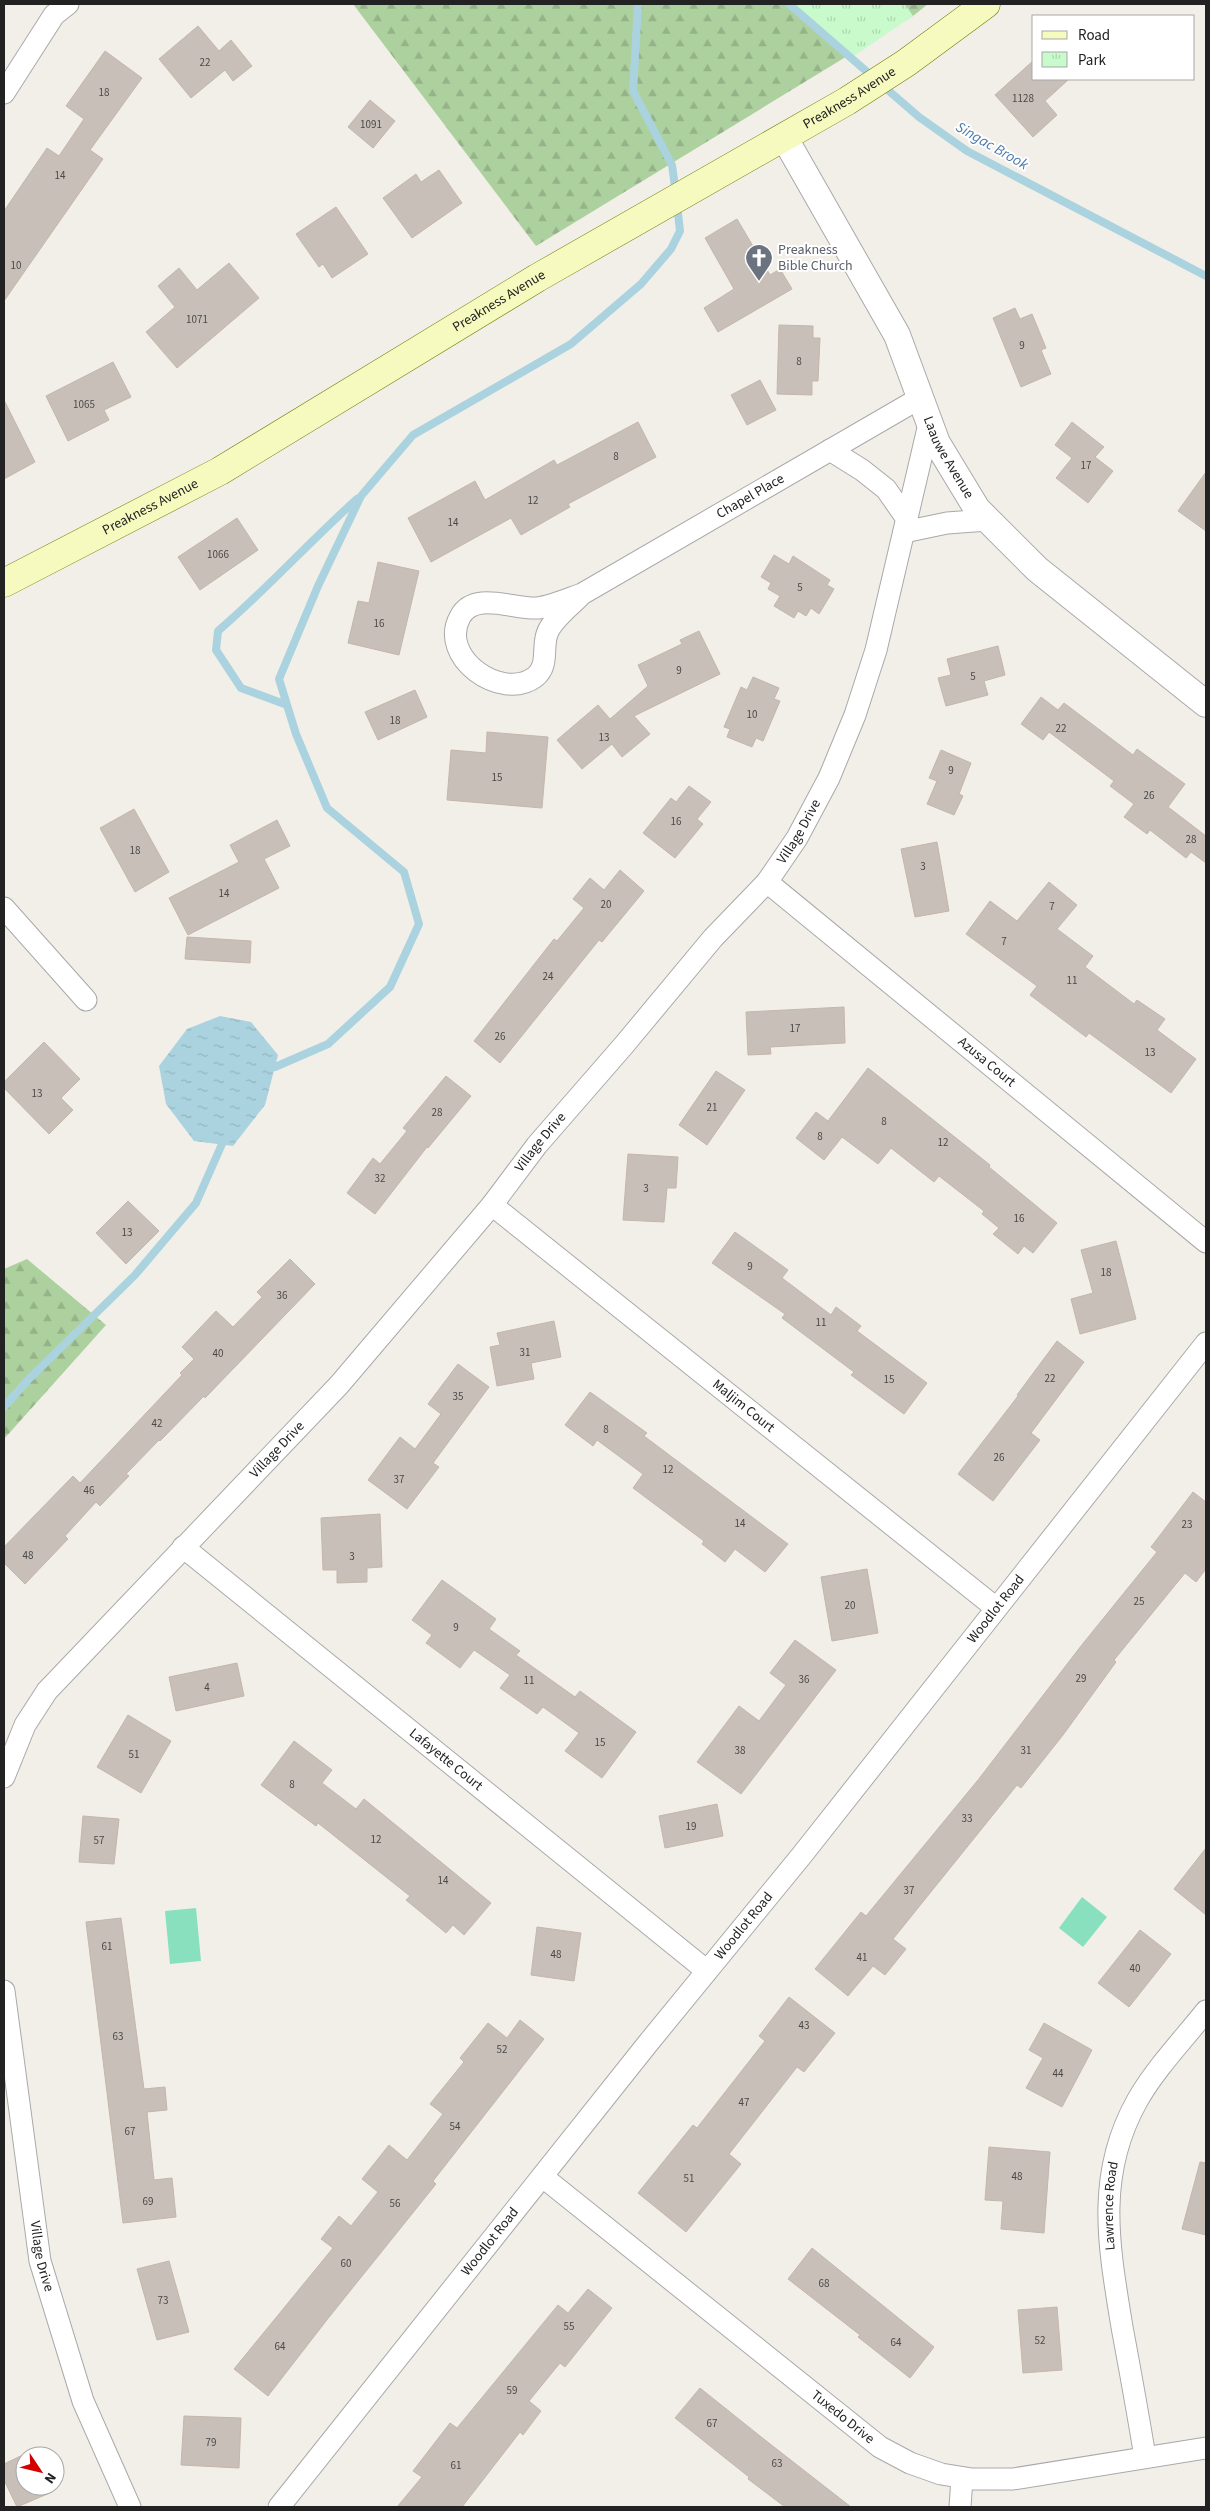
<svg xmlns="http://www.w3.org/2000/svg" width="1210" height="2511" font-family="'Source Sans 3',sans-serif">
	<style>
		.forest { fill: url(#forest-firs) }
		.park { fill: url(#park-tufts) }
		.pitch { fill: #88e0be }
		.water { fill: url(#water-ripples) }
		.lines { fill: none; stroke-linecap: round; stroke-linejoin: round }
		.stream { stroke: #aad3df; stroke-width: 8 }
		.building { fill: #c7bfb8; stroke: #c4b6ab }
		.minor-casing { stroke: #a9a9a9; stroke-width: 23 }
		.tertiary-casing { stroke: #a9a9a9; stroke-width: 28 }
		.secondary-casing { stroke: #707d05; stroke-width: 29 }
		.minor { stroke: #fff; stroke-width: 21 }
		.tertiary { stroke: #fff; stroke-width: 26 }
		.secondary { stroke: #f7fabf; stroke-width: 28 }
		.labels { text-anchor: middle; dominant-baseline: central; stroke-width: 4; stroke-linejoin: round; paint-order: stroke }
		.number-label { font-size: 11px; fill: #4b4948 }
		.street-label { font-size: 14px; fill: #222; stroke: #fff }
		.worship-label { font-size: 14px; fill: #5b616d; stroke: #fff; text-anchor: start }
		.water-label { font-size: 15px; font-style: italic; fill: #4a7aab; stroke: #fff }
	</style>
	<defs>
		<pattern id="forest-firs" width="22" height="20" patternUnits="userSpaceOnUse" patternTransform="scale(1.25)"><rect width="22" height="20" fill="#add19e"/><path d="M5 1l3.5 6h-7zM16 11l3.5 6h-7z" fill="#95b388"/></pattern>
		<pattern id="park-tufts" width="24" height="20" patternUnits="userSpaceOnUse" patternTransform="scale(1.25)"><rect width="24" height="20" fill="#c8facc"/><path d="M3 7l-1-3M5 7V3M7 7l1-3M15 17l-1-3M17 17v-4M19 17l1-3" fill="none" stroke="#acd6af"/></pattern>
		<pattern id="water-ripples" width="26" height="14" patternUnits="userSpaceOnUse" patternTransform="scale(1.25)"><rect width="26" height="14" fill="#aad3df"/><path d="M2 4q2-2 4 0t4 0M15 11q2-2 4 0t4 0" fill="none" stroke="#92b5bf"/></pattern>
	</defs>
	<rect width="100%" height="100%" fill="#f2efe9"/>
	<path class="forest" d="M353,4h575l-15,12 -377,230z
		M27,1259l79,66 -102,114v-170z"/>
	<path class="park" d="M789,4h116l8,12 -62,42z"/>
	<path class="pitch" d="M1082,1897l25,20 -24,30 -24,-19z
		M196,1908l5,53 -31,3 -5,-53z"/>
	<path class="water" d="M220,1016l31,6 27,33 -13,50 -32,41 -39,-5 -28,-37 -7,-38 28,-37z"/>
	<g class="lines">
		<path class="stream" d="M638,4l-5,87 39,74 4,29
			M789,4l84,73
			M882,85l37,32 48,34 239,125
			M287,705l-46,-17 -25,-38 2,-19c49,-42 91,-89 139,-132
			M275,1067l53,-23 62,-57 29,-63 -15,-52 -77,-64 -31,-74 -17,-55 39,-93 43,-90 52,-61 158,-91 70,-60 30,-35 9,-18 -3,-26
			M4,1407l24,-27 107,-105 61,-72 26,-59"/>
	</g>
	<path class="building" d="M198,26l21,25 12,-11 21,26 -19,15 -8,-11 -34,28 -32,-39z
		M105,51l37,27 -52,72 13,9 -99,142v-90l43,-63 12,8 25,-37 -18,-13z
		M1034,60v19h35l-24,22 12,14 -24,22 -38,-42z
		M370,100l25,21 -22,27 -25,-21z
		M439,170l23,33 -50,35 -29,-40 33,-24 5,8z
		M336,207l32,47 -36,24 -9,-14 -4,3 -23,-33z
		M737,219l33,56 10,-6 12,20 -74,43 -14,-24 30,-19 -29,-51z
		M229,263l30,35 -82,70 -31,-36 29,-25 -17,-21 21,-18 18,22z
		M1015,308l5,11 12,-5 14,34 -5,2 10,24 -30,13 -28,-69z
		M779,325l34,1v12h7l-2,43h-6v14l-35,-1z
		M113,362l18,35 -27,13 5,10 -41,21 -22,-45z
		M760,380l16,30 -29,15 -16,-30z
		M4,400l31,62 -31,17z
		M638,422l18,35 -88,47 2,3 -49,28 -10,-17 -80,44 -23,-44 67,-37 10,19 69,-40 3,5z
		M1072,422l32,25 -9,10 18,14 -25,32 -32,-25 16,-20 -17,-13z
		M1206,472v59l-28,-20z
		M237,518l21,32 -58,40 -22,-33z
		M774,555l15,9 4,-8 37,24 -3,5 7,4 -15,25 -8,-6 -5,8 -8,-5 -4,7 -20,-12 6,-10 -12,-7 3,-6 -10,-6z
		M378,562l41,9 -20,84 -51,-12 10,-42 11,2z
		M699,631l21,43 -86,42 16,18 -28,23 -10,-13 -30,25 -25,-29 41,-35 12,14 38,-33 -10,-21 44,-21 -2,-4z
		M998,646l7,29 -21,6 4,14 -42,11 -8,-28 13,-3 -4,-16z
		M753,677l26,11 -5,11 6,2 -17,40 -7,-3 -4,9 -25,-10 3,-8 -6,-2 17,-40 6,3z
		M415,690l12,27 -49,23 -13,-28z
		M1041,697l17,13 6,-7 69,52 4,-6 48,35 -17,23 38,29v27l-15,-11 -5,6 -36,-28 -3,4 -23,-17 10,-13 -24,-18 4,-5 -65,-49 -6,8 -22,-16z
		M487,732l61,5 -6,71 -95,-8 4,-50 35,3z
		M941,750l30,13 -12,31 4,2 -9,19 -27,-11 10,-23 -8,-3z
		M689,786l22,16 -14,17 6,5 -28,34 -32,-25 28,-35 5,4z
		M134,809l35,63 -34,20 -35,-64z
		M277,820l13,26 -26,13 15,29 -91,47 -19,-37 70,-36 -9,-17z
		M937,842l12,69 -34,6 -14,-68z
		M620,870l24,21 -42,51 -3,-2 -99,123 -26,-22 80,-102 3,2 27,-33 -11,-9 17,-21 14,12z
		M1049,882l28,23 -20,24 36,27 -8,11 49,37 3,-4 28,19 -8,11 39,29 -25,34 -82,-60 -3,4 -56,-42 7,-9 -71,-52 24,-33 27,20z
		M187,937l64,4 -1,22 -65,-4z
		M844,1007l1,36 -75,4 1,7 -23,1 -2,-43z
		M44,1042l36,37 -19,19 12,12 -24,24 -45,-46v-6z
		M868,1068l122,97 -1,2 68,56 -24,30 -9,-7 -6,8 -25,-20 6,-6 -17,-14 2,-3 -45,-35 -5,6 -43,-34 -13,16 -36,-27 -18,23 -28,-22 20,-26 12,9z
		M716,1071l29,19 -38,55 -28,-20z
		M446,1076l25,20 -43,52 -1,-1 -52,67 -28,-21 26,-35 7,6 27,-33 -4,-3z
		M628,1154l50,3 -2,31h-9l-3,34 -41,-2z
		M128,1201l31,30 -33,33 -30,-31z
		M735,1232l53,38 -6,8 49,37 5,-8 25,19 -4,5 70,52 -23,31 -53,-39 3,-3 -72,-54 3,-4 -73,-51z
		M1116,1241l20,78 -56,15 -9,-35 22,-6 -12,-43z
		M290,1259l25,25 -110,114 -1,-2 -44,45 -1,-1 -33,34 3,2 -29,30 -4,-4 -31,34 3,3 -43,45 -21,-21v-16l69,-71 7,7 102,-108 -2,-2 14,-14 -12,-12 34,-36 17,16 29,-30 -5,-5z
		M554,1321l7,36 -30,6 3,16 -37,7 -7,-39 10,-2 -3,-12z
		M1057,1341l27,21 -53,71 9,7 -47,61 -35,-27 60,-78 -1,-1z
		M458,1364l31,23 -56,76 6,4 -32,42 -39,-29 32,-43 15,12 26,-35 -13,-10z
		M590,1392l57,41 -3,3 144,108 -23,28 -30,-23 -10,13 -23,-18 2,-3 -71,-53 10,-14 -46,-34 -4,6 -28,-21z
		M1193,1492l13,10v67l-10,13 -11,-9 -71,87 2,2 -53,73 -42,53 -4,-3 -124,154 13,10 -21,26 -12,-9 -25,30 -33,-27 46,-57 5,4 112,-136 103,-134 76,-94 -6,-5z
		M380,1514l2,53 -15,1v14l-30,1v-13h-14l-2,-52z
		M867,1569l11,64 -46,8 -11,-64z
		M442,1580l54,39 -7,10 31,22 -4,4 59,42 5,-6 56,41 -34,46 -37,-27 14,-18 -36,-26 -6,7 -37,-26 10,-13 -36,-25 -14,18 -34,-25 6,-8 -20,-15z
		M795,1640l41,30 -95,124 -44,-32 42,-56 20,15 27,-36 -16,-12z
		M237,1663l7,33 -68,15 -7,-34z
		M128,1715l43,26 -30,52 -44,-26z
		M294,1741l38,29 -10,13 34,26 8,-10 127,104 -27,32 -11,-10 -7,8 -40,-33 4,-4 -92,-73 -2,3 -55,-41z
		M717,1804l6,32 -58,12 -6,-32z
		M83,1816l36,3 -5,45 -35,-2z
		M1206,1848v67l-32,-26z
		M121,1918l23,171 21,-2 2,23 -20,2 7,68 18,-2 4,39 -53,6 -37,-301z
		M537,1927l44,6 -7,48 -43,-6z
		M1140,1930l31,24 -42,53 -31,-24z
		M789,1997l46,36 -31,39 -7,-5 -68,87 12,10 -55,68 -48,-39 55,-68 4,3 68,-87 -6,-5z
		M520,2020l24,19 -111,142 3,3 -110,137 -58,75 -34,-27 99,-121 -12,-9 18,-23 12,10 27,-34 -16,-13 27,-34 18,15 36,-46 -13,-10 34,-42 -4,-4 28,-35 19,15z
		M1044,2023l48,27 -30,57 -36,-19 17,-30 -14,-8z
		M989,2147l61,5 -6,81 -43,-4 2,-28 -18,-1z
		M1200,2162l6,1v72l-24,-6z
		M812,2248l122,99 -24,31 -52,-41 2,-2 -72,-56z
		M169,2261l20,71 -32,8 -20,-71z
		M588,2289l24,19 -47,59 -5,-4 -31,38 12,10 -18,24 -3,-3 -58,75h-65l25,-30 -9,-6 37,-48 7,5 101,-123 10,8z
		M1057,2307l5,63 -39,3 -5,-63z
		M700,2388l65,52 86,67h-66l-37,-28 1,-2 -74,-59z
		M184,2416l57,2 -2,50 -58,-3z
		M31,2451l3,5h-9v30h24l3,6 -35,15 -13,-27v-16z"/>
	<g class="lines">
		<defs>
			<g id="minor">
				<path d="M4,93l50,-78 14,-11"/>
				<path d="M830,450l32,20 24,19 21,30"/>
				<path d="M904,532l43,-9 41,-3"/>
				<path id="s1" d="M582,594c-11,12 -30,25 -35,40 -5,15 2,32 -12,43 -34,25 -97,-20 -75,-60 14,-27 55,-7 78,-9 14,-2 30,-9 44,-14l338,-196"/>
				<path id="s2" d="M767,882l439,360"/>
				<path d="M4,908l82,92"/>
				<path id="s3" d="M492,1205l504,403"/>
				<path id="s4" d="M183,1547l524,424"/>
				<path id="s5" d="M4,1777l21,-52 22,-34 292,-306 153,-180 45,-60 87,-100 89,-107 54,-56 30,-44 32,-60 26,-63 21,-65 53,-226"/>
				<path id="s6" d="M4,1991l36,270 43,140 47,106"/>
				<path id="s7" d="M543,2177l337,270 30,16 31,11 31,5h41l193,-31"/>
				<path id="s8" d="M1145,2457c-7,-43 -15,-87 -23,-130 -13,-80 -27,-151 15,-226 18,-32 46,-61 69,-90"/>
				<path id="s9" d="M279,2507l370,-465 153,-187 404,-512"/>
				<path d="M960,2507l2,-29"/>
			</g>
			<g id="tertiary">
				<path id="s10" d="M784,137l113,198 40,108 40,66 60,60 169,135"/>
			</g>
			<g id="secondary">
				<path id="s11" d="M4,583l216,-112 317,-193 310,-177 59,-38 80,-59"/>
			</g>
		</defs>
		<use href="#minor" class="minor-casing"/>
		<use href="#tertiary" class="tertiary-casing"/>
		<use href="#secondary" class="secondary-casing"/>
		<use href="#minor" class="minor"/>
		<use href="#tertiary" class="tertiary"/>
		<use href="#secondary" class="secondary"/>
	</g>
	<defs>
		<symbol id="church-pin" viewBox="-11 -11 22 30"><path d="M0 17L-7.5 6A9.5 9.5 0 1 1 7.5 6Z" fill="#6b7280" stroke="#fff"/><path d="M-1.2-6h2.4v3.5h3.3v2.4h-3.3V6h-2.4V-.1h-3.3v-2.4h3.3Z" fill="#fff"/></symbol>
	</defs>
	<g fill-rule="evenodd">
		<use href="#church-pin" x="743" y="242" width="32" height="43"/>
	</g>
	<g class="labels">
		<g class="number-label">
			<text x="205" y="62">22</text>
			<text x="104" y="92">18</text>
			<text x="1023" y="98">1128</text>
			<text x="371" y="124">1091</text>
			<text x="60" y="175">14</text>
			<text x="16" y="265">10</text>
			<text x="197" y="319">1071</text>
			<text x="1022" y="345">9</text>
			<text x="799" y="361">8</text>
			<text x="84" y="404">1065</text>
			<text x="616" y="456">8</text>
			<text x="1086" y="465">17</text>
			<text x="533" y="500">12</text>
			<text x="453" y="522">14</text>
			<text x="218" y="554">1066</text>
			<text x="800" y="587">5</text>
			<text x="379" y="623">16</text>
			<text x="679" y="670">9</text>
			<text x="973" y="676">5</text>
			<text x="752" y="714">10</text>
			<text x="395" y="720">18</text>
			<text x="1061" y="728">22</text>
			<text x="604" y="737">13</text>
			<text x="951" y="770">9</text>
			<text x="497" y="777">15</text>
			<text x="1149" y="795">26</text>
			<text x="676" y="821">16</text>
			<text x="1191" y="839">28</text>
			<text x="135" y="850">18</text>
			<text x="923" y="866">3</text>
			<text x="224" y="893">14</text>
			<text x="606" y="904">20</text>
			<text x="1052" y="906">7</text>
			<text x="1004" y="941">7</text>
			<text x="548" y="976">24</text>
			<text x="1072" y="980">11</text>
			<text x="795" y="1028">17</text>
			<text x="500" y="1036">26</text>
			<text x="1150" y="1052">13</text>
			<text x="37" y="1093">13</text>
			<text x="712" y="1107">21</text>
			<text x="437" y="1112">28</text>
			<text x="884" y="1121">8</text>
			<text x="820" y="1136">8</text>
			<text x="943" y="1142">12</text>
			<text x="380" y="1178">32</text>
			<text x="646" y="1188">3</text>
			<text x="1019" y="1218">16</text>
			<text x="127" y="1232">13</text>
			<text x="750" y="1266">9</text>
			<text x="1106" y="1272">18</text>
			<text x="282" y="1295">36</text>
			<text x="821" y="1322">11</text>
			<text x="525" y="1352">31</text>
			<text x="218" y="1353">40</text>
			<text x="1050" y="1378">22</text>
			<text x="889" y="1379">15</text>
			<text x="458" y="1396">35</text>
			<text x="157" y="1423">42</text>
			<text x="606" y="1429">8</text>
			<text x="999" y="1457">26</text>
			<text x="668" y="1469">12</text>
			<text x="399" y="1479">37</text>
			<text x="89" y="1490">46</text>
			<text x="740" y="1523">14</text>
			<text x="1187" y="1524">23</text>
			<text x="28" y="1555">48</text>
			<text x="352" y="1556">3</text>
			<text x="1139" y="1601">25</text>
			<text x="850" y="1605">20</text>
			<text x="456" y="1627">9</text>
			<text x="1081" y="1678">29</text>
			<text x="804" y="1679">36</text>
			<text x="529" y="1680">11</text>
			<text x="207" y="1687">4</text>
			<text x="600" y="1742">15</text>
			<text x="740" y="1750">38</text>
			<text x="1026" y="1750">31</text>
			<text x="134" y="1754">51</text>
			<text x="292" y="1784">8</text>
			<text x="967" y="1818">33</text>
			<text x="691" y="1826">19</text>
			<text x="376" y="1839">12</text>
			<text x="99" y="1840">57</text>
			<text x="443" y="1880">14</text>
			<text x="909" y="1890">37</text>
			<text x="107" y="1946">61</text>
			<text x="556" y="1954">48</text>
			<text x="862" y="1957">41</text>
			<text x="1135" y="1968">40</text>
			<text x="804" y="2025">43</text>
			<text x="118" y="2036">63</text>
			<text x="502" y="2049">52</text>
			<text x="1058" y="2073">44</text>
			<text x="744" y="2102">47</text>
			<text x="455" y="2126">54</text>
			<text x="130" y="2131">67</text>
			<text x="1017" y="2176">48</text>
			<text x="689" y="2178">51</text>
			<text x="148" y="2201">69</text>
			<text x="395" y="2203">56</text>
			<text x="346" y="2263">60</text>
			<text x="824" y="2283">68</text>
			<text x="163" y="2300">73</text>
			<text x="569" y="2326">55</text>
			<text x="1040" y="2340">52</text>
			<text x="896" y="2342">64</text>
			<text x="280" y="2346">64</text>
			<text x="512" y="2390">59</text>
			<text x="712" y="2423">67</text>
			<text x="211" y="2442">79</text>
			<text x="777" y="2463">63</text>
			<text x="456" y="2465">61</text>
		</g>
		<g class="street-label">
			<text stroke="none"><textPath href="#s11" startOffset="975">Preakness Avenue</textPath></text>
			<text stroke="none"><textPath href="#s11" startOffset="570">Preakness Avenue</textPath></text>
			<text stroke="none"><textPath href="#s10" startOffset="361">Laauwe Avenue</textPath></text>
			<text stroke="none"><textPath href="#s1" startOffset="549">Chapel Place</textPath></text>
			<text stroke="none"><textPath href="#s11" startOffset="165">Preakness Avenue</textPath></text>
			<text stroke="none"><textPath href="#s5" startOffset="1240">Village Drive</textPath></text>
			<text stroke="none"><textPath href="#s2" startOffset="284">Azusa Court</textPath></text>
			<text stroke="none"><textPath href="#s5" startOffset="835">Village Drive</textPath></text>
			<text stroke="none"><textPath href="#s3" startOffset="322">Maljim Court</textPath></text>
			<text stroke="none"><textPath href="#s5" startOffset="430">Village Drive</textPath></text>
			<text stroke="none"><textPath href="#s9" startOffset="1149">Woodlot Road</textPath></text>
			<text stroke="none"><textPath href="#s4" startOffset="338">Lafayette Court</textPath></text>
			<text stroke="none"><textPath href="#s9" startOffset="744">Woodlot Road</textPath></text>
			<text stroke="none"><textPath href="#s8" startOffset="254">Lawrence Road</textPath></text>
			<text stroke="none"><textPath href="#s9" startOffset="339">Woodlot Road</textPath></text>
			<text stroke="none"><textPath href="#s6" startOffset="268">Village Drive</textPath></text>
			<text stroke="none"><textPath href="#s7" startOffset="384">Tuxedo Drive</textPath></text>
		</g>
		<g class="worship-label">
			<text x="778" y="250">Preakness<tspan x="778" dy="16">Bible Church</tspan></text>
		</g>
		<g class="water-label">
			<text transform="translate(992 146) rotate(30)">Singac Brook</text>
		</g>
	</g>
	<rect width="1210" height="2511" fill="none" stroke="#222222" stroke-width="10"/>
	<rect x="1032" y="15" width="162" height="65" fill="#ffffff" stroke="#a7a7a7"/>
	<rect x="1042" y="31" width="25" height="8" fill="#f7fabf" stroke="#a7a7a7"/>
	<text x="1078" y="40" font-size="15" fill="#222222">Road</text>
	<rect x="1042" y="52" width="25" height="15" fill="url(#park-tufts)" stroke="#a7a7a7"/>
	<text x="1078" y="65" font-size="15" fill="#222222">Park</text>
	<g transform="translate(40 2471) rotate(125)"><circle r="24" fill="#ffffff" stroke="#a7a7a7"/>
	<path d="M0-4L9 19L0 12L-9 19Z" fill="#d40000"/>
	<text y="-8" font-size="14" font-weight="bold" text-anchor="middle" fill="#222222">N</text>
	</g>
</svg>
